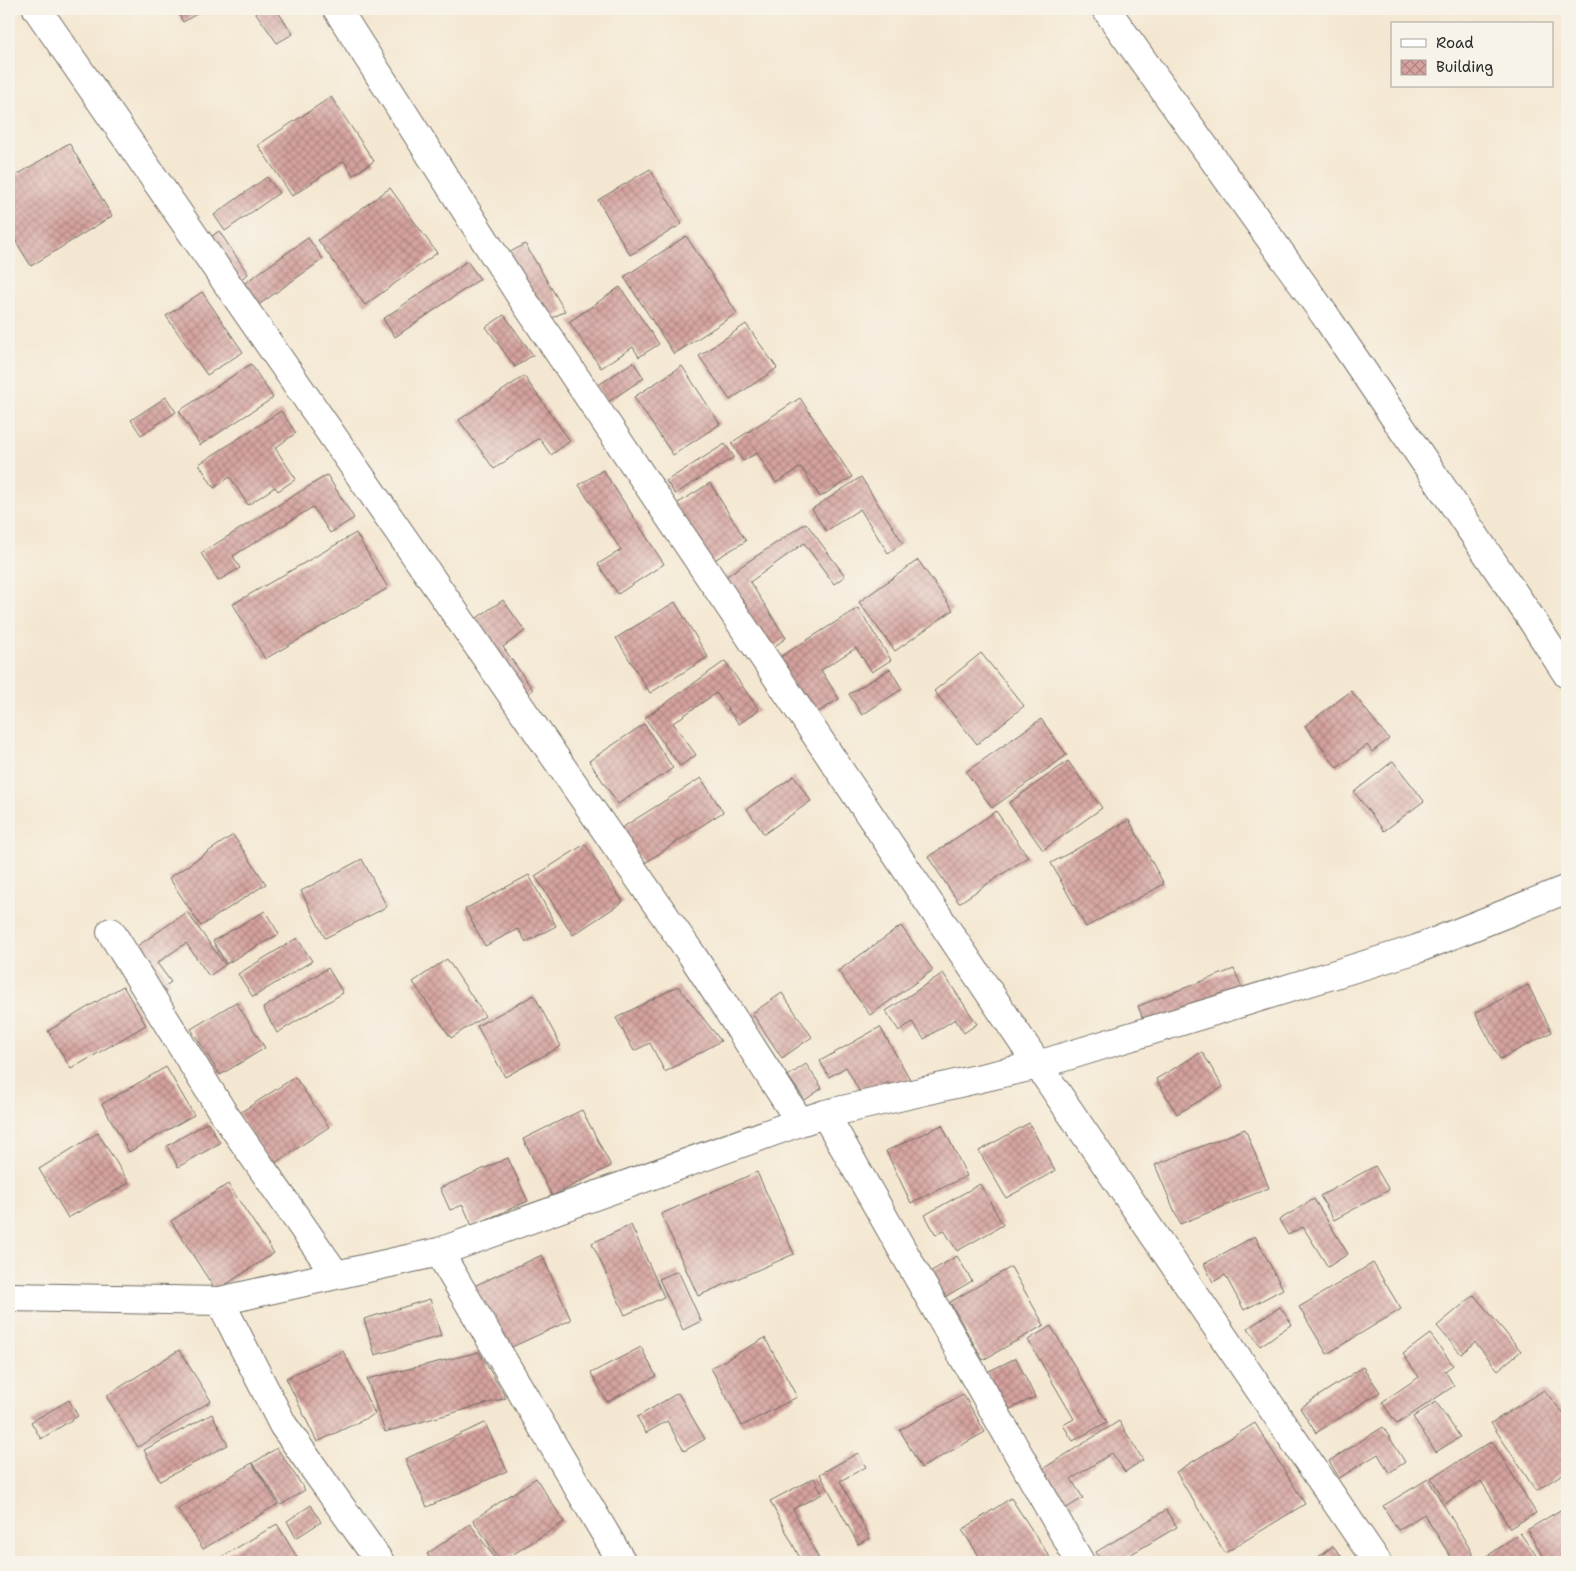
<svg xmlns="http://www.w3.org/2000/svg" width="1576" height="1571" font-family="'Shantell Sans',sans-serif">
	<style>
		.building { fill: url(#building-cross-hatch) }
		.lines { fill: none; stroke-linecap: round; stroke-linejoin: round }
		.minor-casing { stroke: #716d65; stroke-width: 30 }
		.minor { stroke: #fff; stroke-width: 28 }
	</style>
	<defs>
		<pattern id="building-cross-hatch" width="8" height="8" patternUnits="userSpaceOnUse" patternTransform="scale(1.25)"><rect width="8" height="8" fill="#d5a29f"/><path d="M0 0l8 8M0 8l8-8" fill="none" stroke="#ad8482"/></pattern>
	</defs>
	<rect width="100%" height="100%" fill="#f7f3e8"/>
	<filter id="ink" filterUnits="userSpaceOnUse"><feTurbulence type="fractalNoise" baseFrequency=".02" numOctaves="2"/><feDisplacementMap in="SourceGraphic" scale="10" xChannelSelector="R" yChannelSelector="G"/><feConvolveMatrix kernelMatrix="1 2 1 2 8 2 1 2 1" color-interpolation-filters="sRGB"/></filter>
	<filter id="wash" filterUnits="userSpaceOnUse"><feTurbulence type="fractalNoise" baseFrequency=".0096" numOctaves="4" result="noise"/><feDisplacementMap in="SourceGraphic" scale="20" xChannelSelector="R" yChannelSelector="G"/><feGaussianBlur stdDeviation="1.12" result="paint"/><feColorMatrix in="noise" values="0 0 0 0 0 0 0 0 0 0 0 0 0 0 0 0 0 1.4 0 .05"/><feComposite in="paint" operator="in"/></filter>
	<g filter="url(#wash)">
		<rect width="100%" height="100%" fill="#f4e7d1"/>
		<g id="blocks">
			<path class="building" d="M176,9h29l-22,13z
				M253,9h23l17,25 -16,9z
				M362,9h14l-9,6z
				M331,97l43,64 -21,14 -9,-14 -52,35 -34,-51z
				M69,143l43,73 -81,50 -22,-36v-50z
				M650,169l32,55 -52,31 -32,-55z
				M267,177l12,16 -54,38 -11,-16z
				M390,188l47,65 -72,52 -47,-65z
				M219,231l29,43 -17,12 -29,-43z
				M686,236l51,77 -63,41 -50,-77z
				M308,238l15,21 -66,47 -15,-21z
				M525,244l40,67 -20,11 -40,-67z
				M467,261l13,18 -85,58 -12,-18z
				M620,287l39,57 -20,13 -6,-10 -32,21 -32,-46z
				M202,292l41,60 -36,23 -41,-59z
				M504,315l29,40 -18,12 -29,-40z
				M746,324l31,44 -47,32 -31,-44z
				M633,362l11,16 -36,24 -11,-16z
				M251,364l22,34 -73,47 -21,-34z
				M682,366l38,58 -47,31 -39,-58z
				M524,376l46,65 -19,14 -12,-17 -45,31 -35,-49z
				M166,397l10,15 -35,23 -10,-15z
				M800,398l52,79 -32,20 -19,-30 -25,16 -19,-30 -14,8 -12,-18z
				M281,411l15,22 -21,15 21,31 -18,12 -3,-4 -27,18 -18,-28 -16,11 -15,-24z
				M725,444l9,13 -59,37 -9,-13z
				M603,470l61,94 -46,30 -20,-30 23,-14 -42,-65z
				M327,475l27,43 -24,15 -17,-26 -80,49 7,12 -22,13 -17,-28z
				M861,477l42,66 -15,10 -28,-44 -34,22 -14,-22z
				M710,483l36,58 -35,21 -36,-57z
				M806,523l39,53 -11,8 -30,-41 -54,39 36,56 -18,13 -46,-72z
				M356,533l32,55 -123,71 -32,-55z
				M918,560l35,50 -58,41 -36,-49z
				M503,600l22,31 -22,16 30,43 -12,9 -53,-75z
				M675,602l33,55 -58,36 -34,-55z
				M858,608l33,52 -19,12 -16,-24 -35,22 18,29 -27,17 -35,-57z
				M981,653l43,53 -47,38 -43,-53z
				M725,661l34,49 -20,14 -23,-31 -43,30 23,32 -16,11 -35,-48z
				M890,669l12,20 -40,26 -13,-21z
				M1351,691l38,48 -17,13 -5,-7 -30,23 -32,-42z
				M1041,719l26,36 -75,53 -26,-36z
				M644,724l29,44 -55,36 -29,-43z
				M1068,761l34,47 -59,42 -34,-47z
				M1393,761l31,40 -40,30 -30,-39z
				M794,776l17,25 -47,33 -17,-25z
				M701,778l22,34 -80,52 -23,-35z
				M996,811l32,46 -69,46 -31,-46z
				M1129,820l35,64 -78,43 -35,-64z
				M233,835l33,49 -65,42 -32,-48z
				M585,844l38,58 -50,33 -38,-59z
				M362,859l25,48 -62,31 -24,-47z
				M529,875l27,51 -30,16 -8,-13 -33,17 -20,-37z
				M265,911l14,23 -53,30 -13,-23z
				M187,912l38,53 -16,11 -23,-33 -29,20 14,19 -16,11 -28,-40z
				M901,926l32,44 -63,45 -32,-44z
				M297,938l15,23 -59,36 -15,-23z
				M447,959l38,57 -34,22 -38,-56z
				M328,968l15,25 -66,40 -14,-25z
				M1234,969l8,19 -97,37 -7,-19z
				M943,973l34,51 -13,9 -9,-14 -31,20 -12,-17 -13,9 -13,-20z
				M1528,985l24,47 -52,27 -25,-46z
				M123,986l23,39 -75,44 -23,-38z
				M678,986l43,55 -56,31 -15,-29 -16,8 -18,-33z
				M782,993l30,44 -30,21 -30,-45z
				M534,995l27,51 -56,31 -28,-51z
				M236,1002l29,46 -45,27 -29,-46z
				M880,1027l34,59 -18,10 -8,-14 -26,14 -16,-29 -17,10 -9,-16z
				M1202,1052l21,35 -46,27 -21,-35z
				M806,1064l16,24 -17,12 -17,-24z
				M166,1067l28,48 -65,37 -27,-48z
				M295,1077l34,50 -57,38 -34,-51z
				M582,1110l29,56 -59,30 -29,-57z
				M208,1122l12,21 -42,24 -11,-21z
				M1029,1123l26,48 -49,27 -27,-47z
				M942,1125l25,51 -56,27 -25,-52z
				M1245,1129l24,59 -89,36 -25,-59z
				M98,1133l31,50 -61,35 -29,-49z
				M508,1158l20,43 -56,25 -9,-21 -13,5 -10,-22z
				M1375,1166l14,24 -55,30 -14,-24z
				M757,1172l37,82 -96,42 -37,-82z
				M228,1184l46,69 -58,38 -45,-70z
				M980,1184l23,41 -46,26 -13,-21 -8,5 -11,-20z
				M1314,1199l34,55 -20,13 -25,-40 -15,8 -9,-15z
				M631,1225l33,72 -39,18 -33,-72z
				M1255,1236l28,53 -39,21 -19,-35 -12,7 -9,-18z
				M542,1255l29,65 -68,31 -29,-65z
				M957,1256l15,25 -29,17 -15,-25z
				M1373,1263l28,46 -74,45 -28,-47z
				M1011,1267l33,58 -61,35 -33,-58z
				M678,1271l23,50 -18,9 -24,-51z
				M1474,1295l47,56 -23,19 -23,-28 -14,12 -24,-28z
				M430,1299l11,37 -66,19 -11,-36z
				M1280,1307l12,17 -32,22 -12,-18z
				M1051,1326l56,96 -34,19 -10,-16 11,-6 -46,-79z
				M1430,1334l23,31 -8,6 9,15 -57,38 -15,-22 37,-25 -16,-23z
				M765,1338l32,59 -55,29 -31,-58z
				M641,1347l15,29 -49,26 -16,-29z
				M179,1350l32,51 -73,46 -32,-51z
				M343,1351l32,63 -58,28 -31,-64z
				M479,1352l27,46 -121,34 -18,-53z
				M1016,1358l19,39 -29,14 -19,-39z
				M1363,1367l17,25 -64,41 -16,-25z
				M1544,1390l23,28v53l-31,20 -45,-68z
				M678,1393l27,46 -21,12 -17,-30 -21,12 -9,-16z
				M963,1394l22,38 -64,36 -21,-38z
				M69,1400l9,16 -37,23 -10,-17z
				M9,1401l6,8 -6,5z
				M1436,1402l24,35 -24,15 -23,-35z
				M212,1414l16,31 -68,36 -16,-31z
				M1119,1421l24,39 -18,12 -13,-19 -41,26 12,19 -18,11 -24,-39z
				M485,1423l22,48 -80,36 -22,-48z
				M1255,1423l50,81 -80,49 -49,-81z
				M1383,1427l22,35 -16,11 -11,-19 -39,24 -10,-17z
				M1492,1441l44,72 -26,15 -29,-47 -35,22 -15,-25z
				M277,1448l28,42 -24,15 -28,-42z
				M858,1453l8,14 -26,14 30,57 -12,6 -38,-70z
				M252,1463l26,41 -75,45 -25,-40z
				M536,1478l28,44 -63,40 -28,-42z
				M814,1478l8,16 -29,15 27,52 -18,1 -32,-61z
				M1428,1479l45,75 -14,8h-5l-30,-48 -26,16 -15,-24z
				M1011,1498l40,61 -6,3h-62l-21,-32z
				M311,1505l10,17 -25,16 -9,-17z
				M1567,1506v51l-9,5h-11l-20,-32z
				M1166,1510l11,17 -59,35h-16l-6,-10z
				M277,1524l20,33 -8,5h-76z
				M470,1524l28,38h-65l-6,-8z
				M1520,1533l21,29h-62z
				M1333,1546l13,16h-34z"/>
		</g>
	</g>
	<g filter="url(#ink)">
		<use href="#blocks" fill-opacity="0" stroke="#716d65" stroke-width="1"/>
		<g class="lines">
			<defs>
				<path id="minor" d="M37,9l655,946 108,167
					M337,9l181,283 520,773 339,497
					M1106,9l223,312 199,293 39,60
					M111,932l111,179 114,164
					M825,1114l255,448
					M439,1252l183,310
					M9,1297l211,4 219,-49 361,-130 25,-8 213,-49 379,-116 150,-60
					M220,1301l63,124 97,137"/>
			</defs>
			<use href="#minor" class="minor-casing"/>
			<use href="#minor" class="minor"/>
		</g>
	</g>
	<rect width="1576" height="1571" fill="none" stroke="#f7f3e8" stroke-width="30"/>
	<rect x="1391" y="22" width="162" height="65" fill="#f7f3e8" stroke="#a5a39c"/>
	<rect x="1401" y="39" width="25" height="8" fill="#ffffff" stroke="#a5a39c"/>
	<text x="1436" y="48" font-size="15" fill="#2b2b2b">Road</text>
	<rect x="1401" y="60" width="25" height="15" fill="url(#building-cross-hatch)" stroke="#a5a39c"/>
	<text x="1436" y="72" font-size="15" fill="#2b2b2b">Building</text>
</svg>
